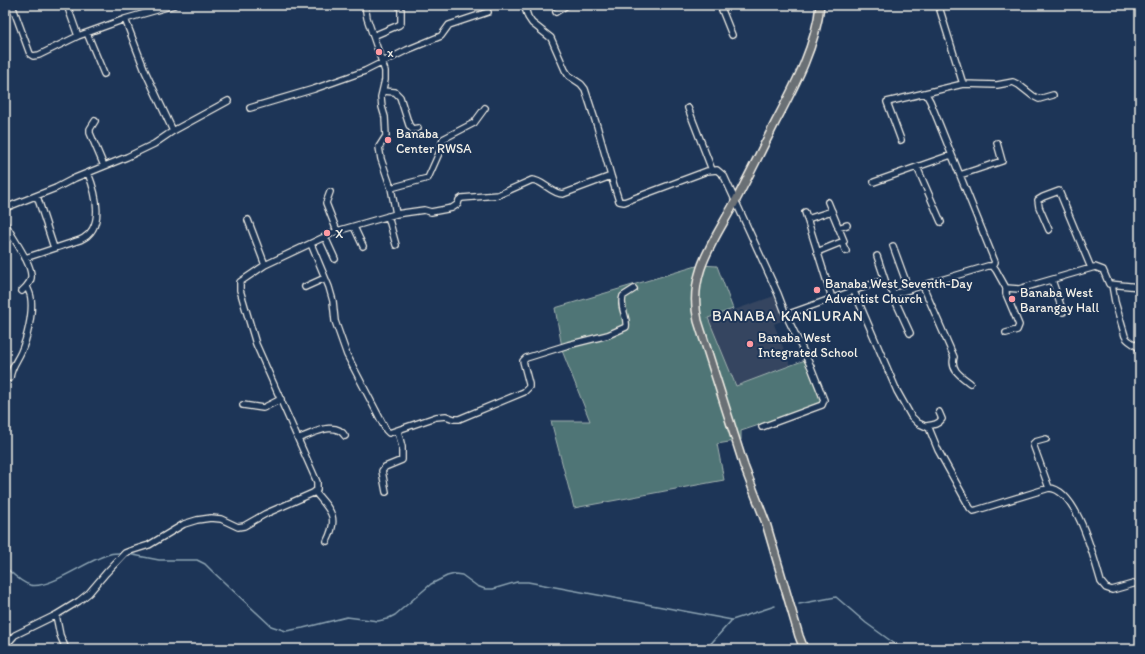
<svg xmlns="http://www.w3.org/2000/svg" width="1145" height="654" font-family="Itim,sans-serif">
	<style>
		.built { fill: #344560 }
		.green { fill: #4f7476; stroke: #a2b2af }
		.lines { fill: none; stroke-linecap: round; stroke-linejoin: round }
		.stream { stroke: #8ca3b2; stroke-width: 1.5 }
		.minor-casing { stroke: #f4f1e8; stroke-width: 8 }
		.major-casing { stroke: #f4f1e8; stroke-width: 10 }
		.minor { stroke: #1d3557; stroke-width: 5.5 }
		.major { stroke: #6b6f75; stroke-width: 7 }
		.poi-dot { fill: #ff9aa2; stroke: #1d3557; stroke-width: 1.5 }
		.labels { text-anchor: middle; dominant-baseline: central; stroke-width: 4; stroke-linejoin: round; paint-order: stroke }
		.poi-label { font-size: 13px; fill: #f4f1e8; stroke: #1d3557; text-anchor: start }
		.quarter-label { font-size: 15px; letter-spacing: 1px; fill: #f4f1e8; stroke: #1d3557 }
	</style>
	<rect width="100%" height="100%" fill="#1d3557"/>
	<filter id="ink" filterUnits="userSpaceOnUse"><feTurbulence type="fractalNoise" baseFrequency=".025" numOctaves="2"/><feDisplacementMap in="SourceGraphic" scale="8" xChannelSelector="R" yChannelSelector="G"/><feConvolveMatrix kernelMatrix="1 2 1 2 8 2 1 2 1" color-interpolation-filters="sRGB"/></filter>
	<g filter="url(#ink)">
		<path class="built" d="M774,296l10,24 -10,4 16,41 -54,21 -28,-67z"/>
		<path class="green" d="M700,265l17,1 16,43 -25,9 28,68 69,-26 17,44 -81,27v9l-24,4 7,36 -150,28 -23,-87h39l-27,-68 -8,-45z"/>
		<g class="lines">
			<path class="stream" d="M128,554l31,6h38l8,4 7,7 59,55 15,5 17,-3 44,-11 31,4 9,-2 8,-4 36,-31 16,-8 8,-2 7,1 15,11 8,3h8l24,-7h11l204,38 43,-14
				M5,567c8,7 15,15 25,18 20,5 58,-26 80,-31 3,-1 8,-1 12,-1
				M799,604l37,-7 30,26 36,26
				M706,649l25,-28"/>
			<defs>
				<path id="minor" d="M12,5l18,49 3,2 6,-1 39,-19 47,-17 20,52 28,60
					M67,5l11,31
					M365,5l2,13 18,53v9l-4,17 1,10 3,10 1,19 -7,11 2,12 10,29 5,26 28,-4 7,2 21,-4 6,-4 1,-4 3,-2 36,-3 34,-15c11,0 19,14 31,14l48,-18 8,25 5,1 83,-31 10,-1 7,6 54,118 8,21 25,52 13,33 -2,5 -60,22
					M524,5l4,12 4,6 19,15 14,32 4,6 12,8 4,5 12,37 14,50
					M720,5l12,30
					M940,10l23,74
					M556,12l11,-7
					M125,19l49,-14
					M87,33l17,41
					M373,36l26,-11 2,-2v-13l-2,-5
					M383,91l12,1 5,5 9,28 3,4 6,-1
					M926,94l4,7 65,161 -2,4
					M250,108l64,-19 51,-18 42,-21 34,-14 8,-11 39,-13
					M688,108l24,62
					M95,121l-5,8v4l14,33
					M901,140l-14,-38 76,-18 34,1 16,-3 6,3 14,11 6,3 14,-4
					M917,167l24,55
					M960,175l42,-14 -5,-18
					M874,182l77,-27
					M391,188l37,-10 12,-27 3,-12 31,-16 11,-15
					M330,192l-4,11 11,28
					M37,196l17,52
					M5,208l51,-20 19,-10 52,-21 27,-13 19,-13 55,-30
					M805,212l27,86
					M388,216l8,29
					M807,219l25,-8
					M248,220l17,45
					M5,223c6,13 28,41 26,55 -1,6 -5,9 -9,13
					M354,227l9,19
					M838,228l9,-3
					M1049,230l-10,-23 -1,-7 5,-3 16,-6 32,77
					M325,237l10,22
					M842,243l4,8
					M311,244l18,43 4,14 2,20 12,34 39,75 3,3 47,-16 10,-1 8,3h5l65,-27 5,-5v-3l-6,-23 3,-3 42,-13 40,-10 18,-8c2,-11 -7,-18 -3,-31l11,-7
					M893,246l16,44
					M817,252l27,-11 -16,-39
					M877,256l9,27
					M25,258l55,-18c26,-11 16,-47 8,-67
					M1052,280l11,32
					M1112,285l3,17 10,34c3,7 11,7 15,14
					M923,286l31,71c-4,13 7,19 16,26
					M305,287l20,-9
					M854,291l43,100 14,25 7,7 11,5 9,22 32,58 3,3 4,-1 72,-22c28,1 45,71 52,94l5,6 6,2 28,-8
					M894,294v4l16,35
					M786,315l92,-33 8,1 8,11 94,-28h5l3,4 10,18 13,1 76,-22 8,3 6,14 31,3
					M1006,333l11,-3 2,-5 -13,-31v-6
					M10,378c1,-11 7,-17 11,-26 6,-13 12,-39 10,-53 0,-4 -2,-8 -4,-12
					M243,405l20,3 18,-9
					M925,426c7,-1 13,-1 17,-7l-3,-7
					M299,438c14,-4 36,-18 46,-2
					M1046,439l-11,3 -2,2 16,44
					M315,492c16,19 24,25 12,49
					M386,492l-4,-21 3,-4 17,-7v-13l-4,-16
					M56,615l4,20 6,14
					M5,646l10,-11 41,-20 23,-14 10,-8 17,-20 19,-20 5,-2 19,-6 35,-21 13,-4 14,-2 10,1 17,8 6,-1 21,-12 48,-21 4,-3v-8l-61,-138 -16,-54v-8l25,-17 72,-34 59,-17"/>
				<path id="major" d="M804,649l-5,-13 -33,-113 -22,-57 -46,-145c-11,-48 17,-81 38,-121 14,-26 27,-53 40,-79 19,-36 40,-75 44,-116"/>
			</defs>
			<use href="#minor" class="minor-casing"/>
			<use href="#major" class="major-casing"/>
			<use href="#minor" class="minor"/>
			<use href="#major" class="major"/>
		</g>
	</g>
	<g class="poi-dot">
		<circle cx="379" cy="52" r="4"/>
		<circle cx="388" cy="140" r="4"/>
		<circle cx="327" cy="233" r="4"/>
		<circle cx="817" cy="290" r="4"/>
		<circle cx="1012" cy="299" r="4"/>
		<circle cx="750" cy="344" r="4"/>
	</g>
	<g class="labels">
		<g class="poi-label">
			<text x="387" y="52">x</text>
			<text x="396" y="133">Banaba<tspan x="396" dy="15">Center RWSA</tspan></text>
			<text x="335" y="233">X</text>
			<text x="825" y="283">Banaba West Seventh-Day<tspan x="825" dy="15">Adventist Church</tspan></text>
			<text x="1020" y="292">Banaba West<tspan x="1020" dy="15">Barangay Hall</tspan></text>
			<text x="758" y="337">Banaba West<tspan x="758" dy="15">Integrated School</tspan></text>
		</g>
		<g class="quarter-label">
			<text x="788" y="316">BANABA KANLURAN</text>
		</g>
	</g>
	<rect width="1145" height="654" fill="none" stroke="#1d3557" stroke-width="20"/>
	<rect x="10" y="10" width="1125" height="634" fill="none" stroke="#f4f1e8" stroke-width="1.5" filter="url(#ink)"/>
</svg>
